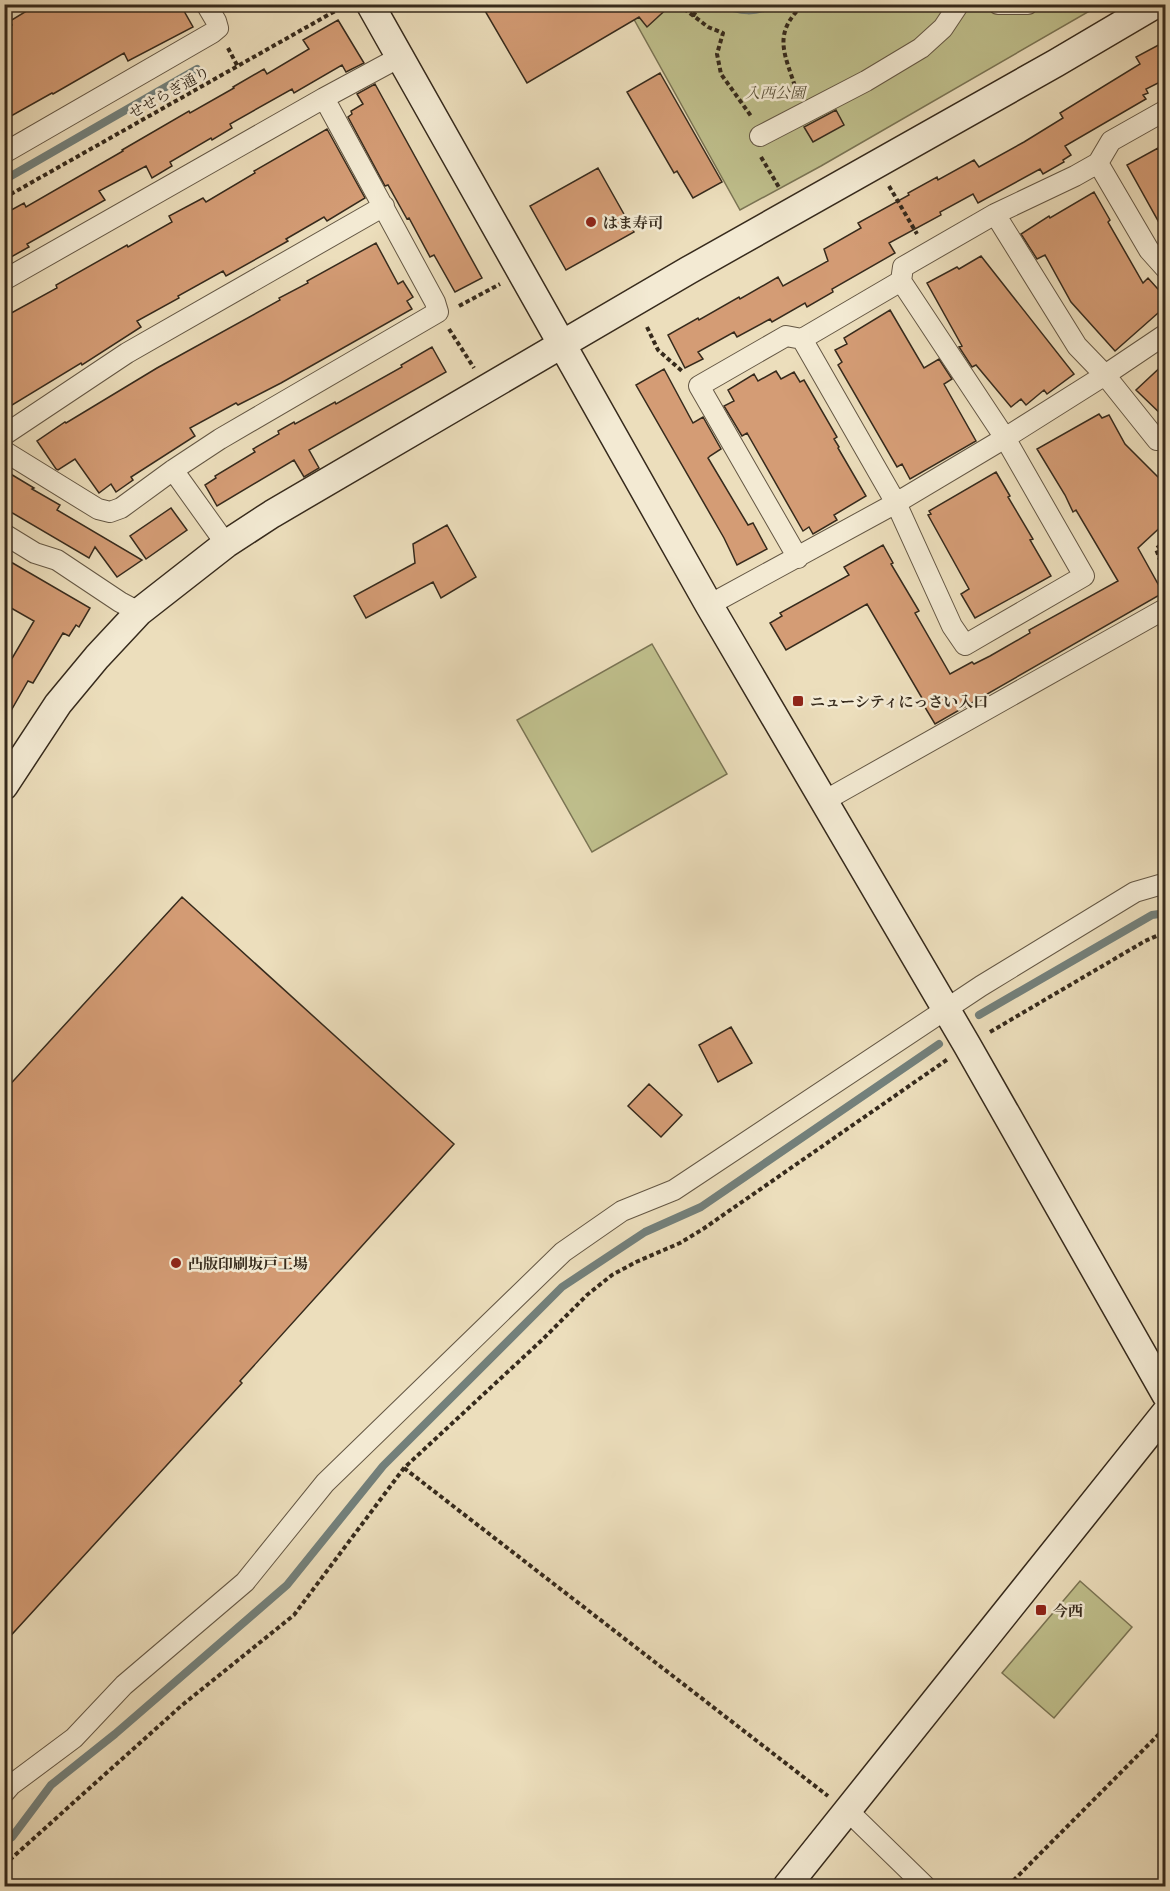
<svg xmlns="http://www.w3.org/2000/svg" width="1170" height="1891" font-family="'Libre Caslon Text','Noto Serif JP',serif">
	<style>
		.green { fill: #bfbf8c; stroke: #7a7454; stroke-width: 1.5 }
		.water { fill: #9cbaba; stroke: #73807b; stroke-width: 1.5 }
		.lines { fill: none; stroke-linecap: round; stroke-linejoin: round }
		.stream { stroke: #73807b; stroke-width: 8 }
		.building { fill: #d49c75; stroke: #362a1c; stroke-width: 1.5 }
		.street-casing { stroke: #645744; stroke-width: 22 }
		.secondary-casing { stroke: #362a1c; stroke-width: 30 }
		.path { stroke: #362a1c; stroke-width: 4; stroke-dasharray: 4.5 3; stroke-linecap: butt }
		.street { stroke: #f3ead3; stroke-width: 20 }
		.secondary { stroke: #f3ead3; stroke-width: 27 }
		.poi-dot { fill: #8f2418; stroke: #f3ead3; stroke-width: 2 }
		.labels { text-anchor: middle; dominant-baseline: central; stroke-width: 5; stroke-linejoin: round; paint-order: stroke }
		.street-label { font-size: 15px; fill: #362a1c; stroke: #f3ead3 }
		.park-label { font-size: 15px; font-style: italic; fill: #584f38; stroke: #f3ead3 }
		.poi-label { font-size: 15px; font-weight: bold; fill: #362a1c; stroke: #f3ead3; text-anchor: start }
	</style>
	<rect width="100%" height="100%" fill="#ecdebc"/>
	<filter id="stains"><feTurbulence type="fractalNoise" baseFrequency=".00333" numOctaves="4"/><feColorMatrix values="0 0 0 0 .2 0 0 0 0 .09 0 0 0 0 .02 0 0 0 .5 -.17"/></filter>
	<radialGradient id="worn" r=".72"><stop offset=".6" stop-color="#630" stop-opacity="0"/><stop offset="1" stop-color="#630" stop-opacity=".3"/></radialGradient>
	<path class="green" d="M626,5h474l-279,161 -81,44z
		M652,644l75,130 -135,78 -75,-132z
		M1080,1581l52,46 -78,91 -52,-45z"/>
	<path class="water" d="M715,5h66c-26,12 -40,11 -66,0z"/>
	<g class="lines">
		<path class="stream" d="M4,180l193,-111
			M979,1015l173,-100 14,-2
			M4,1842l8,-5 39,-52 64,-51 172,-149 96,-119 179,-179 83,-55 56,-25 238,-163"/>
	</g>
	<path class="building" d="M38,4h142l13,23 -65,34 -4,-8 -71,41 -1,-1 -48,27v-90l8,-5 -2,-4z
		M481,4h191l-25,23 -8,-10 -112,66z
		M338,20l26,43 -18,9 -4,-7 -48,28 -2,-4 -62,35 2,4 -20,12 -1,-2 -41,24 2,4 -20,12 -6,-12 -47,25 6,9 -78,44 2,3 -18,10 -7,-11v-32l20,-11 2,4 97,-56 -1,-1 67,-39 1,2 44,-25 -1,-1 31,-18 3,5 42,-25 -6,-9z
		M1166,41v38l-20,10 2,4 -5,2 3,4 -81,47 6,9 -8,5 1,2 -21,12 -3,-5 -62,34 -5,-9 -33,18 1,3 -52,28 6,10 -63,36 1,3 -26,15 -2,-4 -33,19 -2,-3 -33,18 -3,-5 -36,20 5,7 -18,9 -17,-33 30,-17 1,2 40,-23 1,2 38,-22 5,9 45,-25 -4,-12 37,-21 -3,-5 51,-28 -1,-2 29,-16 1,3 36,-20 5,7 45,-25 39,-24 -3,-5 80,-49 -4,-7z
		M660,73l62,109 -29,16 -16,-27 -3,2 -47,-81z
		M375,84l107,194 -27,14 -21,-37 -4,2 -21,-39 -2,1 -19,-34 -3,1 -37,-69 4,-3 -1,-3 12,-7 -6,-10z
		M836,110l8,15 -31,17 -9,-15z
		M327,129l38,69 -38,23 -3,-4 -38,22 2,2 -62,35 -3,-5 -45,25 1,2 -42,23 4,6 -59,38 -1,-2 -77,47v-93l53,-29 -1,-3 71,-40 1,2 44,-25 -3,-6 34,-18 3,4 49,-29 -1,-2z
		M1158,148l8,13v74l-39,-70z
		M598,168l36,64 -68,38 -36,-64z
		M1094,192l16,28 -2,2 35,61 5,-5 18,20v8l-51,45 -44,-49 -26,-47 -8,4 -16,-25 28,-18 1,2z
		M376,243l22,41 5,-3 10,16 -6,4 5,8 -131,74 -43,22 -2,-2 -46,25 5,8 -64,41 2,3 -17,12 -5,-8 -12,9 -24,-34 -17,11 -2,-1 -19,-28 28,-19 1,1 91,-55 123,-68 -1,-2 29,-15 -1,-2z
		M981,256l93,118 -27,20 -3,-4 -18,15 -5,-6 -10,8 -35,-42 -4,2 -13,-20 3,-1 -35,-63 30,-16 2,2z
		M890,310l34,58 15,-9 13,20 -8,5 1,2 31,55 -66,38 -8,-15 -5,3 -59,-102 4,-3 -7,-12 12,-6 -3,-6z
		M432,347l14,25 -137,78 10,18 -15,9 -10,-17 -77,46 -12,-21 11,-7 -1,-2 40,-24 -2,-3 26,-15 -1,-3 16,-9 1,2 40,-22 1,2 66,-37 -1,-2z
		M1166,362v57l-30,-29z
		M664,369l29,54 10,-6 18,32 -11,7 -2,2 40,67 5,-2 14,26 -30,16 -13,-27 -88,-153z
		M776,371l5,8 13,-7 6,10 4,-2 33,57 -3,2 5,8 -1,1 28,48 -32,19 3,5 -24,14 -4,-7 -6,4 -56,-98 -5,3 -18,-30 10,-5 -6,-11 26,-16 4,7z
		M1099,414l3,4 7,-3 16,29 41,41v37l-28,26 25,45 -228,131 -15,-25 2,-1 -55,-94 -81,46 -16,-27 12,-7 -2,-3 69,-38 -5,-8 39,-22 10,18 -2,1 28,47 -4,2 35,61 22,-12 2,2 16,-8 40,-23 -1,-3 89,-49 -42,-71 -3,2 -8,-17 -28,-46z
		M4,470l30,18 -2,1 28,16 -3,5 85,50 -25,17 -22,-30 -6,11 -85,-50z
		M996,472l14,24 -2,1 25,42 -3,1 21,36 -76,42 -14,-24 8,-5 -41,-74 3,-1 -2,-3z
		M171,508l16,22 -41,29 -16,-23z
		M447,525l29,52 -35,21 -8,-16 -67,36 -12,-22 61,-33 -2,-19z
		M4,558l86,50 -11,19 -3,-2 -7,11 -6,-3 -30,50 -5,-2 -24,42v-51l30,-51 -30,-17z
		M182,897l272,247 -214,237 2,2 -238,260v-552z
		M731,1027l21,36 -34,19 -19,-37z
		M649,1084l33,31 -21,22 -33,-31z"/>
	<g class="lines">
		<defs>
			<path id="street" d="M998,4h30
				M760,136l106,-55 55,-33 22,-20 16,-24
				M4,153l208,-120 6,-5 -2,-7 -10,-17
				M1098,163l51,87 17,19
				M995,214l82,132 28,29 52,65 9,-2
				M4,280l320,-182 76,-41
				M802,339l94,164 56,123 13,19 119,-69 -79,-138 -104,-157 2,-14 92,-53 80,-38 23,-13 13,-22 55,-31
				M4,435l123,-82 257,-147
				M4,451l94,58 12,3 11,-4 52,-38 47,-31 218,-127 -3,-10 -111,-204
				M173,470l53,74
				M4,534l31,19 22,7 63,42 19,10
				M798,558l-99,-172 87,-50 16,3 99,-58
				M709,605l187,-102 109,-65 100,-63 61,-41
				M824,801l339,-191 3,3
				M4,1793l7,-8 63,-47 50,-53 121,-103 80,-99 238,-231 59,-41 52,-21 307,-204 154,-94 31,-9
				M848,1811l77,75"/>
			<path id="secondary" d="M370,4l339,601 258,440 199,350
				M4,786l54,-82 39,-47 42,-45 87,-68 46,-30 417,-244 367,-207 100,-59
				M787,1886l379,-474"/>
		</defs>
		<use href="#street" class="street-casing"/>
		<use href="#secondary" class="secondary-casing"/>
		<path class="path" d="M678,4l30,23 15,6 -6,21 4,20 30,42
			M693,16l8,-12
			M228,48l10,19
			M797,93c-11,-38 -27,-58 7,-89
			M761,157l19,32
			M889,186l28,48
			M4,198l340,-192
			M459,306l41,-22
			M647,327l11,23 25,22
			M449,329l25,39
			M1166,540l-10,9 10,27
			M990,1032l155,-91 21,-9
			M404,1468l424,328
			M4,1865l177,-159 113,-91 110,-147 138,-128 45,-45 25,-20 24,-13 44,-19 23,-14 245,-170
			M1008,1886l158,-159"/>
		<use href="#street" class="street"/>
		<use href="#secondary" class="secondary"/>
	</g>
	<g class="poi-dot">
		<circle cx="591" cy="222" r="6"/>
		<rect x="792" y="695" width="12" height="12" rx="3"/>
		<circle cx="176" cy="1263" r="6"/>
		<rect x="1035" y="1604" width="12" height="12" rx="3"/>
	</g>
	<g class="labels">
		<g class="street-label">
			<text transform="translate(169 92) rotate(-29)">せせらぎ通り</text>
		</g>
		<g class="park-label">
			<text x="775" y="92">入西公園</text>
		</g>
		<g class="poi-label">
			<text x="603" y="222">はま寿司</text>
			<text x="810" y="701">ニューシティにっさい入口</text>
			<text x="188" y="1263">凸版印刷坂戸工場</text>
			<text x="1053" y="1610">今西</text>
		</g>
	</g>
	<rect width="1170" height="1891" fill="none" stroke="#ecdebc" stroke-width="24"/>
	<rect x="6" y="6" width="1158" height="1879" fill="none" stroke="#362a1c" stroke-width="3"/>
	<rect x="12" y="12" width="1146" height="1867" fill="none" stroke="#362a1c" stroke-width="1.5"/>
	<rect width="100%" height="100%" filter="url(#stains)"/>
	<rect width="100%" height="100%" fill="url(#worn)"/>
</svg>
